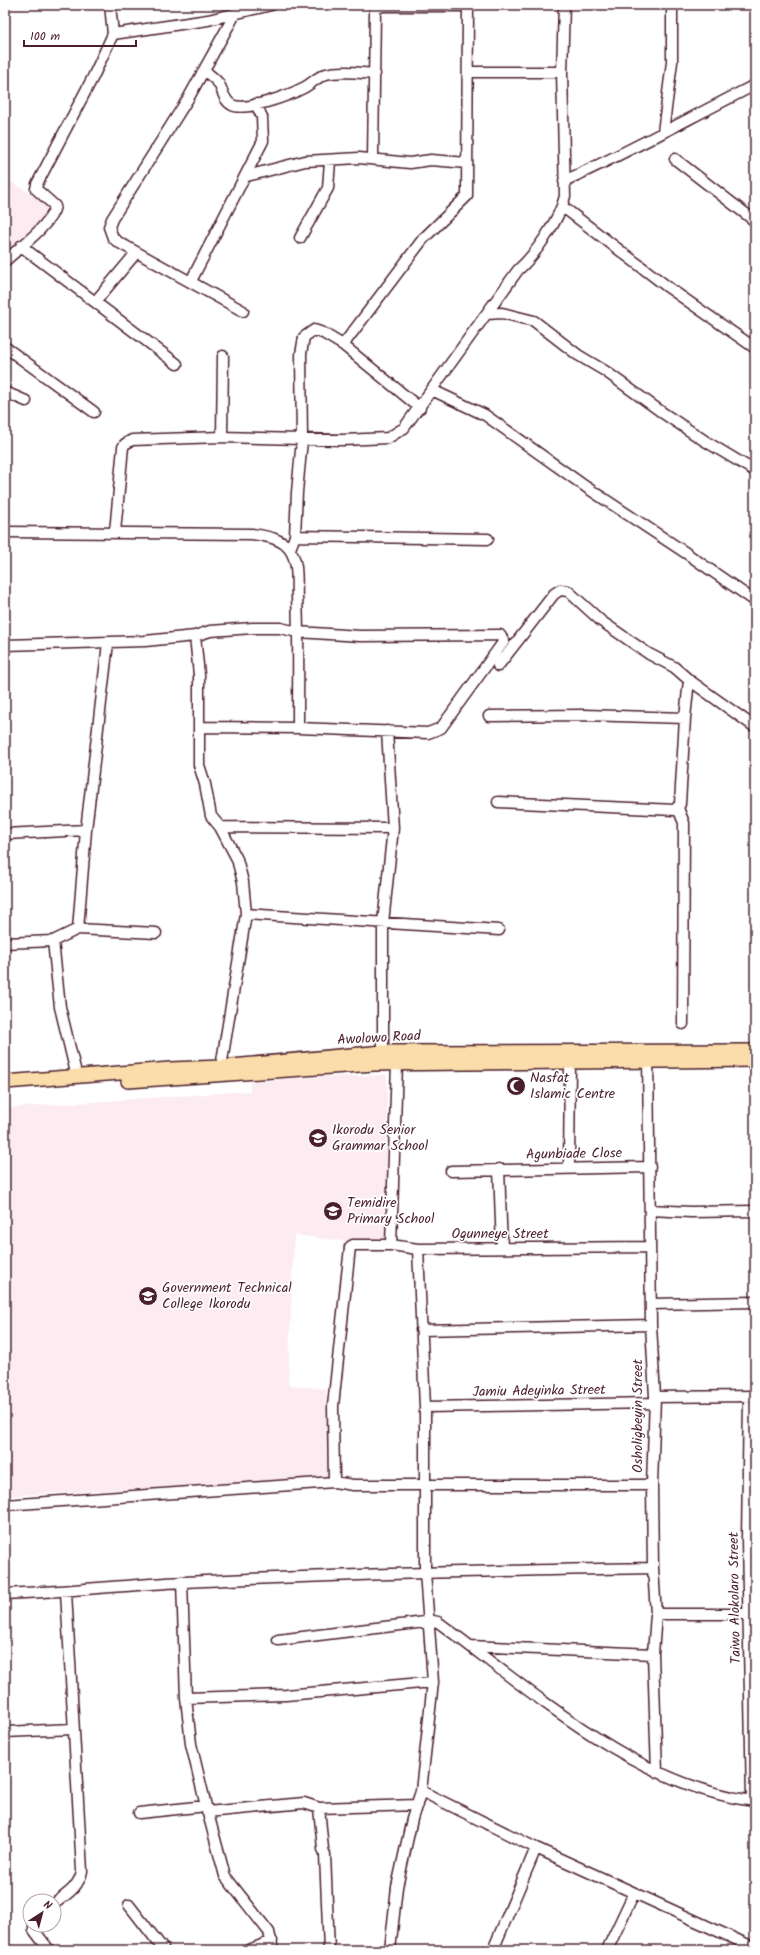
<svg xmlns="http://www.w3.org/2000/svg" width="760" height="1955" font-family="Kalam,sans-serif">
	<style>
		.built { fill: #fcebf0 }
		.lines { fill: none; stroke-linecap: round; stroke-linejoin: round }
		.minor-casing { stroke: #4a1f2b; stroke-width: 13 }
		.major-casing { stroke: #4a1f2b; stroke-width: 16 }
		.minor { stroke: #fff; stroke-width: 10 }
		.major { stroke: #fbddab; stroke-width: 13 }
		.labels { text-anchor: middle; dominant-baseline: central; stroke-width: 3.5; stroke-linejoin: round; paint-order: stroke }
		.street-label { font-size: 14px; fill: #4a1f2b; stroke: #fff }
		.poi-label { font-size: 14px; fill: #4a1f2b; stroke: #fff; text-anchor: start }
	</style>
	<rect width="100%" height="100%" fill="#fff"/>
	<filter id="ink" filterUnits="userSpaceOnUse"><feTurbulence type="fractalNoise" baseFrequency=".025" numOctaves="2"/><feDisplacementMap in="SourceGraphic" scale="8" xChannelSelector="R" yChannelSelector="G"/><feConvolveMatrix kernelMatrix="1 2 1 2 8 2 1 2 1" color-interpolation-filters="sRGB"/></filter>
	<g filter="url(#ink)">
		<path class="built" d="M5,178l47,29 -8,10 -39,36z
			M387,1075l-1,167 -43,-1 -49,-6 -6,150 38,4 2,89 -323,18v-388l245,-17v-9l44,-4z"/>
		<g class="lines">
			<defs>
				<path id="minor" d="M235,14l-46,83 -77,122 -3,8 4,11 5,4 125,69
					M113,34l95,-14 63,-15
					M204,70c4,4 12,9 15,14 4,7 5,17 13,21 13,7 58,-10 71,-17 8,-4 14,-11 23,-14 15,-4 34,-1 49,0
					M468,72h94
					M663,132l9,-70v-57
					M373,159l2,-148 2,-3 6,-2h85
					M675,159l80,62
					M247,176l58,-15 54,-3 51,5 21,-3 36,3
					M564,181c65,-29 127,-64 191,-96
					M563,207l106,81 86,60
					M300,238l28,-50 2,-27
					M21,246l156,118
					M5,261c14,-13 47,-37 50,-55l-19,-17 1,-5 56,-107 20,-43 -3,-29
					M191,281l72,-140 -1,-24 -6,-13
					M95,302l41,-49
					M487,314l15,-1 32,8 44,34 27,16 58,42 42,28 50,30
					M343,345l80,-106 44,-43 1,-191
					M5,347l89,65
					M432,390l53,25 101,72 100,66 69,48
					M5,392l21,9
					M222,437l1,-81
					M5,532l247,2c13,2 30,4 38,16 9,13 6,32 7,47 2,44 1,87 1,131
					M115,532l8,-85 2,-3 7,-4 90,-3 121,3 45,-2 16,-10 114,-158c17,-15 42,-51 47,-74l-3,-124 2,-67
					M295,536l193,3
					M290,549l5,-13 2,-44 5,-52 -1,-86 3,-17 10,-7 9,3 20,12 77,63
					M195,636l4,39v90l6,19 6,32 9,11 17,32 6,23 3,32 -25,153
					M5,645l140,-4 50,-5 15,-5 43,-3h27l18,4 62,4 140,-1 4,6 -63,87 -13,5 -130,-5 -98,-1
					M498,666l56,-72 6,-4 8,1 33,30 48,33 25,13 15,13 66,47
					M489,716l95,-1 101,3
					M498,802l177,8 5,-6 5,-86 4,-38
					M678,808l6,15 -1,201
					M220,827l173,1
					M5,834l81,-4
					M246,914l253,16
					M78,929l8,-99 22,-187
					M53,941l7,66 17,70
					M5,943l48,-2 25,-12 78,4
					M383,1052v-129l10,-95 -6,-97
					M648,1055l3,270 4,72 -3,88 1,83 3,46 -3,40 4,118
					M569,1168l1,-106
					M499,1169l3,79
					M451,1171l199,-4
					M650,1210l41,2 64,-1
					M391,1245l6,-181
					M651,1304l104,-2
					M421,1330l230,-5
					M749,1396l-2,143 5,262
					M655,1397l100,-1
					M425,1407l228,-4
					M334,1482l-1,-76 17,-159 3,-2h38l27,4 232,-2
					M5,1505l329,-23 19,3h299
					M182,1582l4,116 5,46 15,62 19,70 44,56 4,18
					M5,1594c60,-2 119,-9 179,-12 156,-8 313,-11 469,-14
					M656,1614h93
					M278,1640l155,-19 5,1c91,67 201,166 317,179
					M470,1646l183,8
					M186,1698l100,-3 147,-13
					M5,1732l68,-3
					M421,1791l115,57 219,100
					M319,1808l4,41 2,6 4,95
					M207,1812l97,-9 15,5 98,-3
					M139,1813l67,-7
					M54,1904c13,-10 25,-17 28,-33l-16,-279
					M129,1905l35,45
					M34,1925v5l15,20
					M249,1950l23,-9
					M390,1950l7,-63 15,-68 9,-28 12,-109 -8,-110v-165l-7,-158
					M493,1950l43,-102
					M607,1950l27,-57"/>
				<path id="major" d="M128,1081l246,-17 381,-4
					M5,1082l165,-13 51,-2 162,-15 372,-1"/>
			</defs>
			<use href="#minor" class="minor-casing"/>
			<use href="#major" class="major-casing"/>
			<use href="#minor" class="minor"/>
			<use href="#major" class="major"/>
		</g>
	</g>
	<defs>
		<symbol id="mosque-disc" viewBox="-11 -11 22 22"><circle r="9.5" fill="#4a1f2b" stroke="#fff"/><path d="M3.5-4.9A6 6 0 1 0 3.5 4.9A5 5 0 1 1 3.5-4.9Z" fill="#fff"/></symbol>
		<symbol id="school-disc" viewBox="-11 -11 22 22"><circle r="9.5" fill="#4a1f2b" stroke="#fff"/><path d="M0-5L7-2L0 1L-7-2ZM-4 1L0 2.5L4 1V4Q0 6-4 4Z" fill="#fff"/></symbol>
	</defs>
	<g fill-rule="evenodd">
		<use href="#mosque-disc" x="505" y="1075" width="22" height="22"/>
		<use href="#school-disc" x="307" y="1127" width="22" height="22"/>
		<use href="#school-disc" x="322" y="1200" width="22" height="22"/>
		<use href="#school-disc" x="137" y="1285" width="22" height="22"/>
	</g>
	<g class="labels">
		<g class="street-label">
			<text transform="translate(379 1038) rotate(-3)">Awolowo Road</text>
			<text transform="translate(574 1154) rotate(-1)">Agunbiade Close</text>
			<text x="500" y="1234">Ogunneye Street</text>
			<text transform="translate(539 1391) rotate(-1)">Jamiu Adeyinka Street</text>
			<text transform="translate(638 1416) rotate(-90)">Osholigbeyin Street</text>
			<text transform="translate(735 1598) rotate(-91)">Taiwo Alokolaro Street</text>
		</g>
		<g class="poi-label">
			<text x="530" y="1078">Nasfat<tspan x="530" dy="16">Islamic Centre</tspan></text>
			<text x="332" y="1130">Ikorodu Senior<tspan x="332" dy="16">Grammar School</tspan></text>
			<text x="347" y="1203">Temidire<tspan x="347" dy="16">Primary School</tspan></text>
			<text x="162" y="1288">Government Technical<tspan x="162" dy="16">College Ikorodu</tspan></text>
		</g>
	</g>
	<rect width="760" height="1955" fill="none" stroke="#fff" stroke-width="20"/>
	<rect x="10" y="10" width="740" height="1935" fill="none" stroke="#4a1f2b" stroke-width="1.5" filter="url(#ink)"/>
	<g transform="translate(42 1913) rotate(36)"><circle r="19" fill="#ffffff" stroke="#b7a5aa"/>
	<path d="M0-3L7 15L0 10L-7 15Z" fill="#4a1f2b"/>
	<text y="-6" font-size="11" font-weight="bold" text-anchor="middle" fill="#4a1f2b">N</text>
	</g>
	<path d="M24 40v6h112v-6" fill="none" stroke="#4a1f2b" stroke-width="2"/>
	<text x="30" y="40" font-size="12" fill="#4a1f2b" stroke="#ffffff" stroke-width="3" paint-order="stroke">100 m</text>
</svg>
